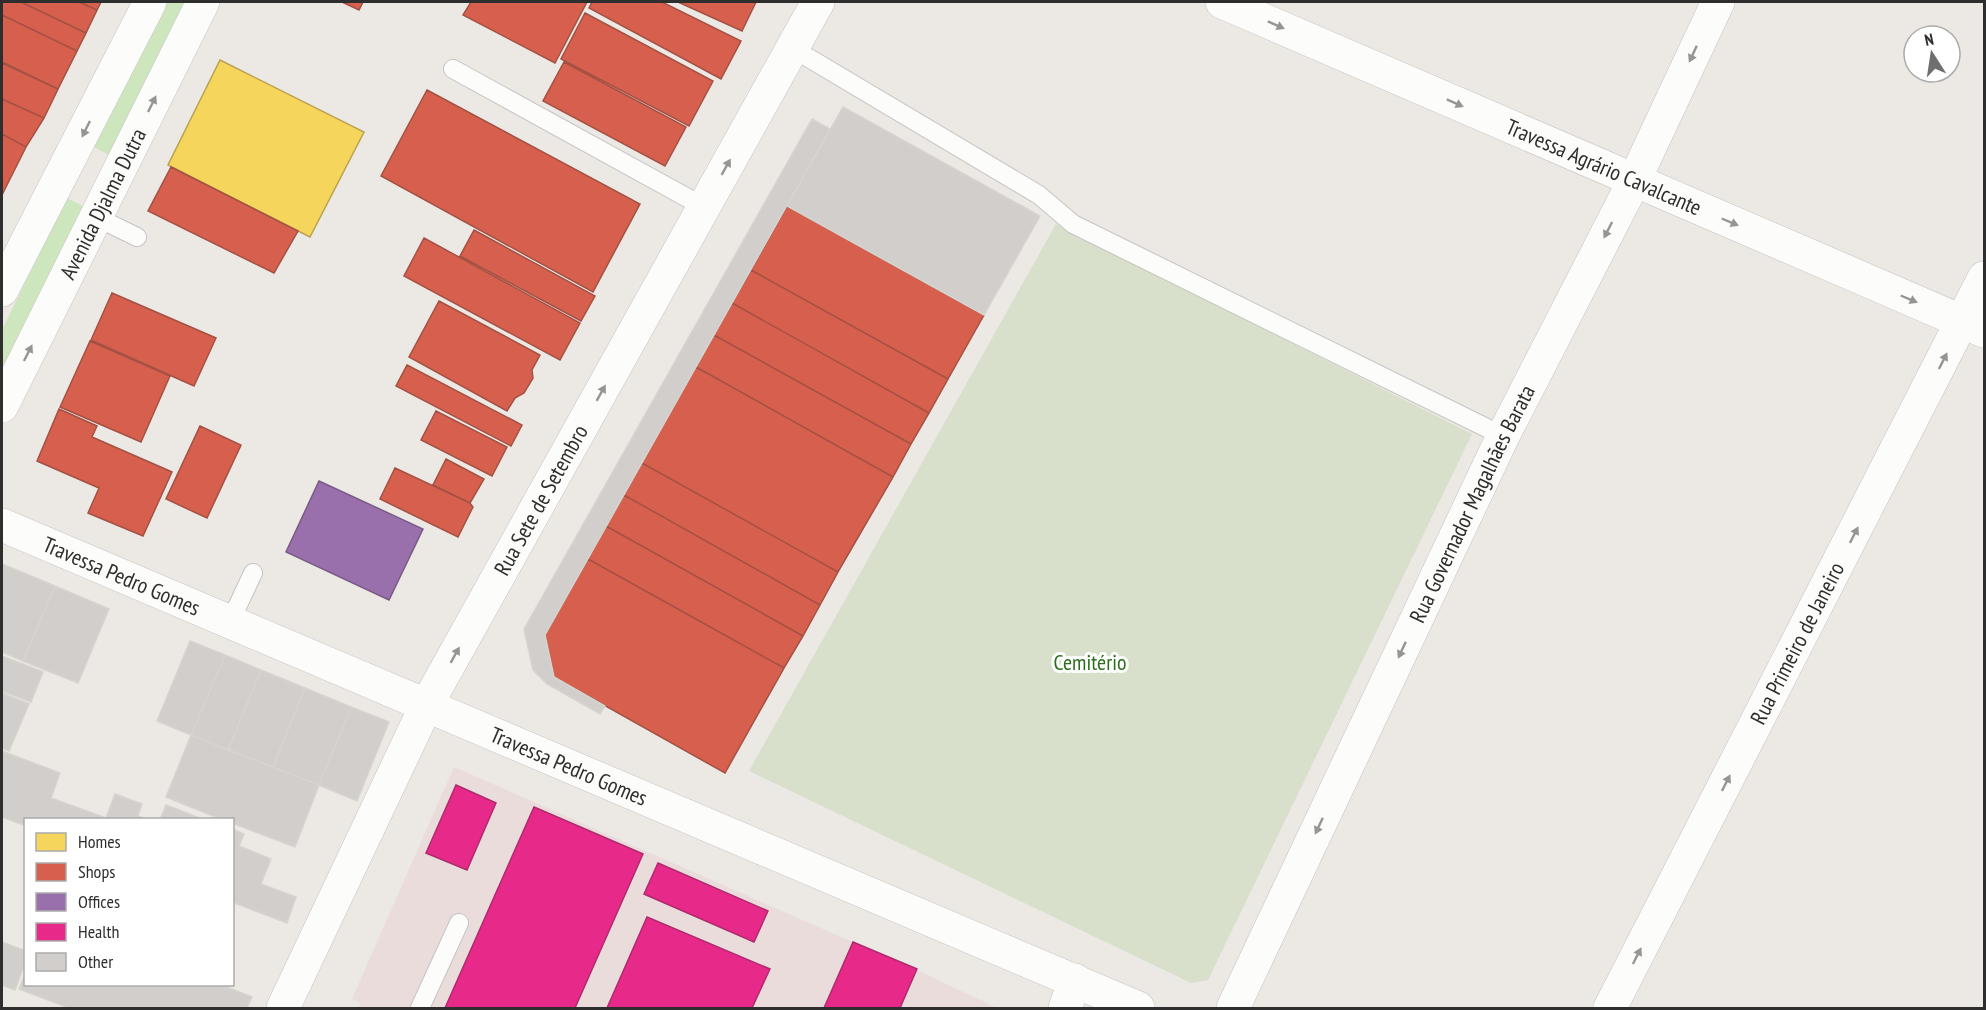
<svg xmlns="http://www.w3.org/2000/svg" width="1986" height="1010" font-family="'PT Sans Narrow',sans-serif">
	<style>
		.medical { fill: #e9dcdb }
		.green { fill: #cee6be }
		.cemetery { fill: #d8e0cc }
		.homes { fill: #f6d55c; stroke: #baa34e; stroke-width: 1.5 }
		.shops { fill: #d6604d; stroke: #a45144; stroke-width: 1.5 }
		.offices { fill: #9970ab; stroke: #795c86; stroke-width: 1.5 }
		.health { fill: #e7298a; stroke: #b02a6e; stroke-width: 1.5 }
		.building { fill: #d1cecb; stroke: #d7d4d0; stroke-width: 1.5 }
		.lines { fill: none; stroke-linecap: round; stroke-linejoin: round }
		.service-casing { stroke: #c5c4c5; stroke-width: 20 }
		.minor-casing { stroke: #c5c4c5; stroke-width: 34 }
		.tertiary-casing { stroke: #c5c4c5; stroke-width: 34 }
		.service { stroke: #fcfcfb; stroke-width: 18 }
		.minor { stroke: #fcfcfb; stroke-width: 33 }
		.tertiary { stroke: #fcfcfb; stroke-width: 33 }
		.oneway { fill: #959594 }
		.labels { text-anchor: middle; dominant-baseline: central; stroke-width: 6; stroke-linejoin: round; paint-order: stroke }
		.street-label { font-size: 22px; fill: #2e2e2e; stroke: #fff }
		.park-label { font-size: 22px; fill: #2c6e1b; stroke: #fff }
	</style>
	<rect width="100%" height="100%" fill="#ece8e4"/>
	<path class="medical" d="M454,767l467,205 76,36h-639l3,-5 -9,-4z"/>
	<path class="green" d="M167,2h19l-77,153 -15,-8z
		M67,198l16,8 -81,162v-38z"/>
	<path class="cemetery" d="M1056,224l416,210 -264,546 -17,3 -442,-212z"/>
	<path class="homes" d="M220,60l144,72 -54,105 -142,-72z"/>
	<path class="shops" d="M2,2h19l65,31 -9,18 -75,-36z
		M21,2h58l18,8 -11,23z
		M79,2h22l-4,8z
		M342,2h21l-4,8z
		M471,2h116l-32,61 -92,-48z
		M592,2h70l79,39 -20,38 -132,-71z
		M678,2h78l-14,29z
		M585,13l128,68 -24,45 -128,-67z
		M2,15l75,36 -19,38 -56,-27z
		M564,62l122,65 -21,39 -122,-65z
		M2,63l56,26 -14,29 -42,-19z
		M427,90l213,114 -47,88 -212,-116z
		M2,99l42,19 -18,29 -24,-13z
		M2,134l24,13 -24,48z
		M171,167l127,64 -24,42 -126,-62z
		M787,206l197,109 -36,64 -197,-109z
		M474,230l121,66 -14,25 -121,-65z
		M424,238l156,85 -20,37 -156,-84z
		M751,270l197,109 -19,34 -197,-110z
		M112,293l104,45 -22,48 -103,-46z
		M439,301l101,54 -8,15 1,8 -9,15 -9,5 -8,13 -98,-54z
		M732,303l197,110 -18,31 -197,-109z
		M714,335l197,109 -18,33 -197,-110z
		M90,341l80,35 -29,66 -81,-35z
		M407,365l115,60 -11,21 -115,-60z
		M696,367l197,110 -55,95 -196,-109z
		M59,409l38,17 -5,11 80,35 -29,64 -55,-23 11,-25 -62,-27z
		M436,411l71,36 -15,29 -71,-36z
		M200,426l41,19 -34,73 -41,-19z
		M446,459l38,20 -14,24 -37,-18z
		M642,463l196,109 -18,33 -196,-110z
		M395,468l75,35 3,4 -15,30 -78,-38z
		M624,495l196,110 -17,31 -197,-110z
		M606,526l197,110 -19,32 -196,-109z
		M588,559l196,109 -59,105 -171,-96 -9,-42z"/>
	<path class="offices" d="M319,481l104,48 -34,71 -103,-48z"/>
	<path class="health" d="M456,785l40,18 -29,67 -41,-17z
		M534,807l109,47 -68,154h-130z
		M658,863l110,48 -14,31 -110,-48z
		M647,917l123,52 -18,39h-145z
		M853,942l64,27 -17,39h-76z"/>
	<path class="building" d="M843,107l197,109 -56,99 -197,-109z
		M812,119l18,10 -285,506 9,42 51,29 -5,8 -53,-30 -14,-14 -9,-41z
		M2,564l53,22 -32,75 -21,-9z
		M55,586l54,23 -31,74 -55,-22z
		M190,641l35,14 -34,80 -34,-14z
		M225,655l36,15 -33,80 -37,-15z
		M2,656l41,16 -12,30 -29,-11z
		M261,670l44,18 -32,79 -45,-17z
		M305,688l46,19 -32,78 -46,-18z
		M2,693l27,11 -20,47 -7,-3z
		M351,707l38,15 -32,79 -38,-16z
		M191,735l128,50 -24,62 -63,-24v-3h-9l-57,-23z
		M2,751l58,22 -9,25 55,20 9,-24 27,10 -4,12 10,4h-122v6l-24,-9z
		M166,805l39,15h-45z
		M232,829l12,5 -5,12 32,13 -10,25 35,13 -9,26 -55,-21z
		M2,942l24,9v9l-11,30 -13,-5z
		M26,972v12h193l33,13 -5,11h-178l-50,-19z"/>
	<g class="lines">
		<defs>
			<path id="service" d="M792,48l247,147 34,29 430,212
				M453,69l251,138
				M96,217l41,20
				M230,622l23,-49
				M420,1008l39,-85"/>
			<g id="minor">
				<path id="s1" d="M1222,2l762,329"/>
				<path id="s2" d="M283,1008l143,-302 392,-704"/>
				<path id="s3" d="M1233,1008l270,-572 131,-255 84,-179"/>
				<path id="s4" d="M1610,1008l374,-730"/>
			</g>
			<g id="tertiary">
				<path d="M2,290l148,-288"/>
				<path id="s5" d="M2,406l201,-404"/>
				<path id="s6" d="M2,525l1136,483"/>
				<path d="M1065,1008l10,-28"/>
			</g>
		</defs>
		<use href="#service" class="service-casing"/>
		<use href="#minor" class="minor-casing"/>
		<use href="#tertiary" class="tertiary-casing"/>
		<use href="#service" class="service"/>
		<use href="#minor" class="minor"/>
		<use href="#tertiary" class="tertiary"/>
	</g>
	<defs><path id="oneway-solid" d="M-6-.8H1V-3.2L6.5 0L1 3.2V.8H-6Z" transform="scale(1.5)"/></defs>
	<g class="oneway">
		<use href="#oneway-solid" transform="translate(1276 25) rotate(24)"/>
		<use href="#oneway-solid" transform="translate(1693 54) rotate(115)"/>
		<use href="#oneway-solid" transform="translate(1455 103) rotate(24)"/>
		<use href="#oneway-solid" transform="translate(152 104) rotate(-64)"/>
		<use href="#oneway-solid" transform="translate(86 129) rotate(116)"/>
		<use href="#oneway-solid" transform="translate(726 167) rotate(-61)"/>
		<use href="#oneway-solid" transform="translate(1730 222) rotate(23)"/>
		<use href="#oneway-solid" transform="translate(1608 230) rotate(117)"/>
		<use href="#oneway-solid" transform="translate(1909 299) rotate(23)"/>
		<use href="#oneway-solid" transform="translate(28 353) rotate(-63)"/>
		<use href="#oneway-solid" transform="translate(1943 361) rotate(-63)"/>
		<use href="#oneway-solid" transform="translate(601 393) rotate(-61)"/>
		<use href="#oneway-solid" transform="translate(1854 535) rotate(-63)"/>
		<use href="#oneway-solid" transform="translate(1402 650) rotate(115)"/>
		<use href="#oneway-solid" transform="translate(455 655) rotate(-61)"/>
		<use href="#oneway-solid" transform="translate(1726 783) rotate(-63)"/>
		<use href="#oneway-solid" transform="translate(1319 826) rotate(115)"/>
		<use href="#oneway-solid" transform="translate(1637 956) rotate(-63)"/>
	</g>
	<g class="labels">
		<g class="street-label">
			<text stroke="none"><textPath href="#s1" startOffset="416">Travessa Agrário Cavalcante</textPath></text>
			<text stroke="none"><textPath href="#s5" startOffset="226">Avenida Djalma Dutra</textPath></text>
			<text stroke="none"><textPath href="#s2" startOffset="570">Rua Sete de Setembro</textPath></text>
			<text stroke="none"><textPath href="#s3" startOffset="558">Rua Governador Magalhães Barata</textPath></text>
			<text stroke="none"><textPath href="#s6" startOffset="130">Travessa Pedro Gomes</textPath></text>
			<text stroke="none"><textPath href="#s4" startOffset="410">Rua Primeiro de Janeiro</textPath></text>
			<text stroke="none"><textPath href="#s6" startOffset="616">Travessa Pedro Gomes</textPath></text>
		</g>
		<g class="park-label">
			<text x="1090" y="662">Cemitério</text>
		</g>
	</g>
	<rect width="1986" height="1010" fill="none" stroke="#2e2e2e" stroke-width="6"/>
	<rect x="24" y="818" width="210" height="168" fill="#ffffff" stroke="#ababab" stroke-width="1.5"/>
	<rect x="36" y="833" width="30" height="18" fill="#f6d55c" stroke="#ababab" stroke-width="1.5"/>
	<text x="78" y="848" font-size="18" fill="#2e2e2e">Homes</text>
	<rect x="36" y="863" width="30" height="18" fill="#d6604d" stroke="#ababab" stroke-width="1.5"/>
	<text x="78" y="878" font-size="18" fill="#2e2e2e">Shops</text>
	<rect x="36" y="893" width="30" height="18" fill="#9970ab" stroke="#ababab" stroke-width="1.5"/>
	<text x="78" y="908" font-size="18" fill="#2e2e2e">Offices</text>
	<rect x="36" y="923" width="30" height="18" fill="#e7298a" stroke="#ababab" stroke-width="1.5"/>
	<text x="78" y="938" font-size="18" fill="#2e2e2e">Health</text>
	<rect x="36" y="953" width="30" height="18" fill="#d1cecb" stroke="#ababab" stroke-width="1.5"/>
	<text x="78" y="968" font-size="18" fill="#2e2e2e">Other</text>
	<g transform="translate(1932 54) rotate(348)"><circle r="28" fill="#ffffff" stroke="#ababab" stroke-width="1.5"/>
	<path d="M0-4.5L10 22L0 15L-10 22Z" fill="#706f6e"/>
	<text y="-9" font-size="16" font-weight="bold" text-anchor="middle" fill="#2e2e2e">N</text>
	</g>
</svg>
